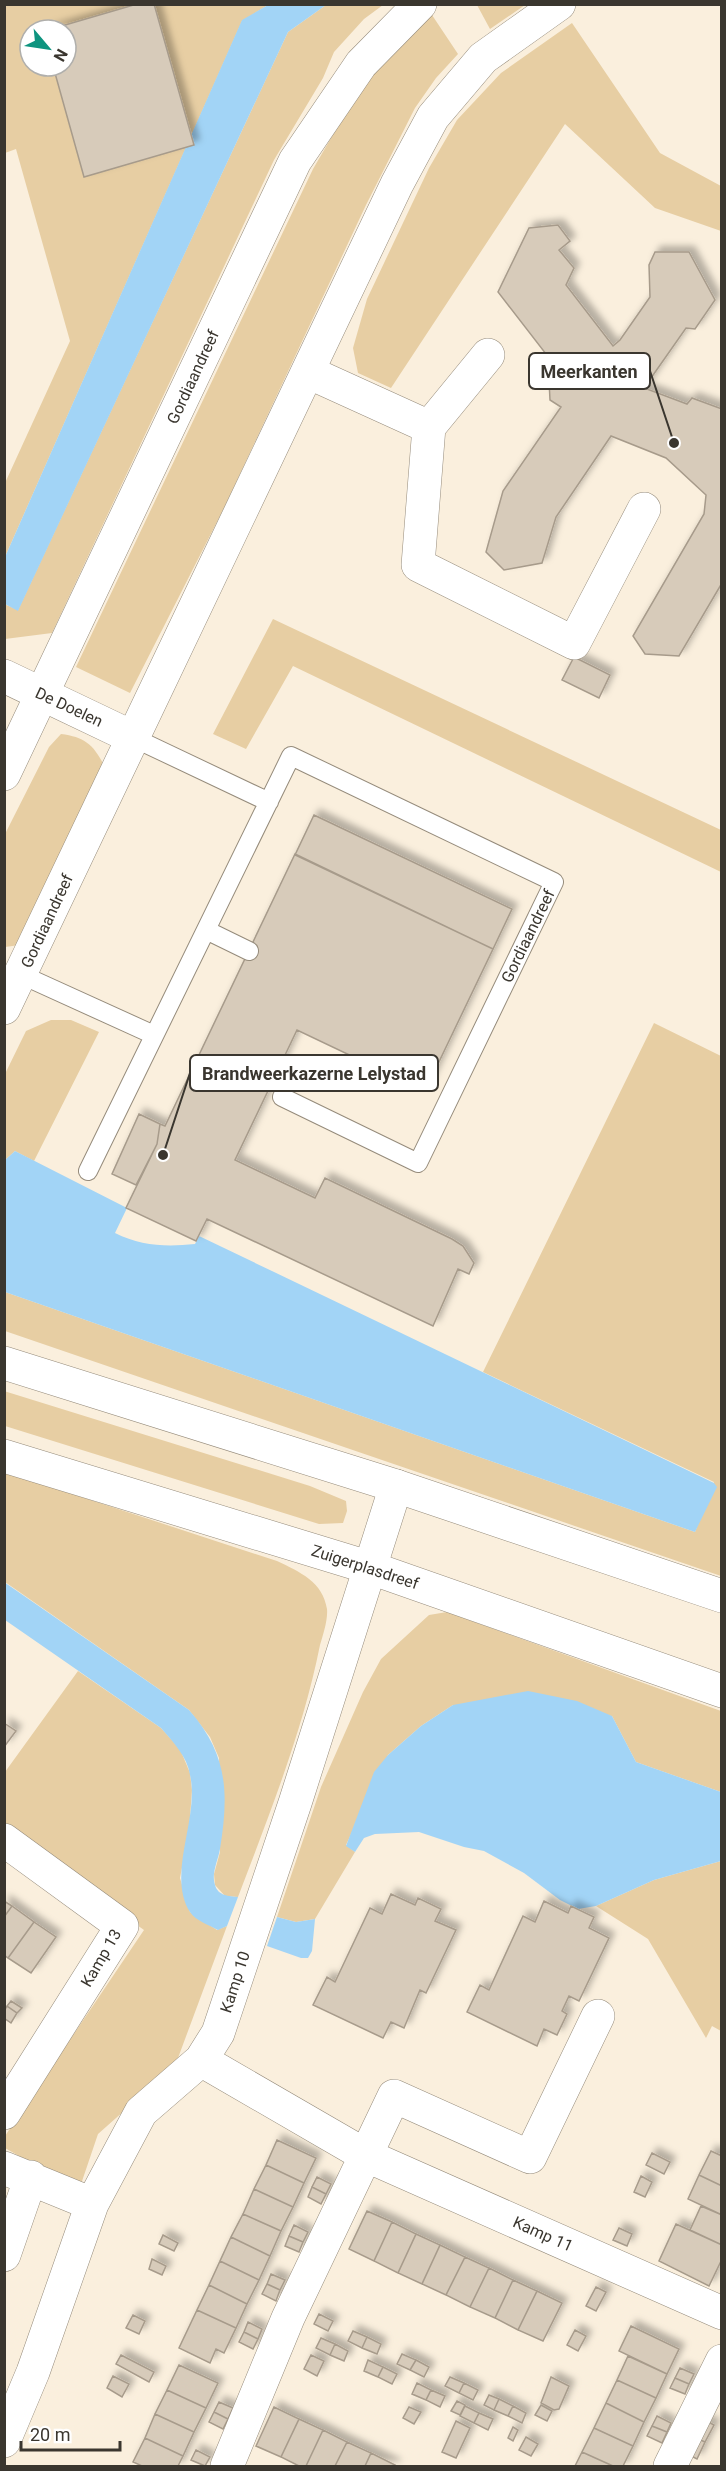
<svg xmlns="http://www.w3.org/2000/svg" width="726" height="2471" font-family="Roboto,sans-serif">
	<style>
		.green { fill: #e7cea3; fill-rule: evenodd }
		.water { fill: #a2d4f6 }
		.building { fill: #d7cbba; stroke: #a79b8b; stroke-width: 1.5; filter: url(#shadow) }
		.lines { fill: none; stroke-linecap: round; stroke-linejoin: round }
		.lane-casing { stroke: #958b7b; stroke-width: 20 }
		.street-casing { stroke: #958b7b; stroke-width: 34 }
		.secondary-casing { stroke: #958b7b; stroke-width: 34 }
		.lane { stroke: #fff; stroke-width: 18 }
		.street { stroke: #fff; stroke-width: 33 }
		.secondary { stroke: #fff; stroke-width: 33 }
		.labels { text-anchor: middle; dominant-baseline: central; stroke-width: 4.5; stroke-linejoin: round; paint-order: stroke }
		.street-label { font-size: 16px; fill: #3a362f; stroke: #fff }
		.leader { fill: none; stroke: #3a362f; stroke-width: 2 }
		.callout-dot { fill: #3a362f; stroke: #fff; stroke-width: 2 }
		.callout { fill: #fff; stroke: #3a362f; stroke-width: 2 }
		.callout-label { font-size: 18px; text-anchor: middle; font-weight: bold; fill: #3a362f }
	</style>
	<defs>
		<filter id="shadow"><feDropShadow dx="5.5" dy="-5.5" stdDeviation="3" flood-color="#0004"/></filter>
	</defs>
	<rect width="100%" height="100%" fill="#faefdd"/>
	<path class="green" d="M5,5h263l-26,16 -237,536v-74l65,-142 -54,-192 -11,4zM30,30h36v36h-36z
		M326,5h57l-19,14 -30,33 -11,26 -49,82 -222,473 -47,6 -1,-35 14,6 270,-578z
		M477,5h48l-35,24z
		M432,15l26,39 -22,24 -21,30 -49,97 -142,303 -94,185 -54,-26 237,-498 32,-55 37,-51z
		M572,23l88,130 61,33v45l-66,-23 -90,-84 -174,264 -33,-15 -5,-25 14,-49 62,-131 28,-48 44,-47z
		M273,619l448,211v42l-428,-206 -47,83 -33,-15z
		M61,734c24,3 33,11 44,33l-85,178 -15,2 -1,-111 45,-89z
		M51,1020h20l28,12 -65,129 -19,-10 -10,9 -1,-84 22,-45z
		M654,1023l67,33v520l-716,-245v-39l690,240 19,-50 -231,-110z
		M4,1391l306,95 36,15 1,10 -4,12 -24,1 -314,-98z
		M5,1472l272,89c23,11 46,21 50,48 1,11 -4,26 -7,36 -17,86 -51,170 -82,252l-13,-1 -10,-11 -1,-11 6,-22 -1,-94 -9,-21 -21,-27 -184,-128z
		M447,1612l274,99v81l-85,-30 -24,-46 -159,-11 -32,21 -33,29 -42,90 9,7 -40,67 -19,3 -19,-5 44,-130 42,-95 18,-33 48,-44z
		M78,1671l83,57 19,21 10,24 2,17 -3,42 -9,46 10,34 27,18 10,-4 -49,132 -36,37 -44,39 -19,56 -74,-42v-12l139,-206 -139,-99v-59z
		M721,1861v170l-9,-5 -6,12 -58,-99 -52,-33 58,-26z"/>
	<path class="water" d="M268,5h58l-38,27 -270,579 -13,-7v-47l237,-537z
		M15,1151l112,57 -12,25c26,13 51,14 80,11l4,-8 515,247 3,4 -22,45 -690,-240v-132z
		M4,1582l185,128c39,44 40,83 31,139 -2,12 -9,24 -5,36 3,11 14,11 23,12l-11,29 -9,4c-9,-5 -22,-9 -28,-18 -24,-38 10,-94 0,-137 -3,-19 -17,-33 -29,-47l-156,-108z
		M528,1691l49,10 35,15 24,46 85,30v69l-67,19 -58,26 -18,3 -18,-9 -36,-27 -40,-22 -20,-4 -45,-15 -44,2 -11,4 -9,14 -9,-6 28,-74 14,-17 33,-29 32,-21z
		M277,1917l19,5 19,-3 -3,32 -4,7h-7l-34,-12z"/>
	<path class="building" d="M137,4h17l40,141 -110,32 -31,-111h13v-36h-18z
		M558,225l12,16 -11,9 15,18 -8,17 47,61 7,-6 30,-43 -1,-32 6,-13h34l26,48 -20,29 -9,-1 -42,60 43,16 5,-6 30,11v174l-43,73 -34,-2 -12,-18 71,-122 2,-19 -40,-37 -55,-22 -55,81 -14,46 -38,7 -18,-18 17,-61 58,-84 -11,-7 -1,-20 11,-8 -62,-80 31,-64z
		M574,657l36,18 -11,23 -37,-18z
		M314,815l198,94 -19,40 -198,-94z
		M295,854l198,95 -68,142 -128,-61 -62,130 80,38 10,-20 127,61 11,7 11,17 -5,11 -11,-5 -25,57 -226,-107 -11,22 -70,-33 31,-64 3,-20 5,2z
		M139,1114l21,10 -3,20 -21,41 -24,-11z
		M4,1723l12,8 -12,16z
		M391,1894l24,11 3,-7 23,11 -6,12 21,9 -30,63 -6,-3 -16,38 -13,-6 -8,16 -70,-33 14,-28 8,5 35,-74 12,6z
		M4,1901l8,5 -8,11z
		M544,1901l24,12 3,-7 23,11 -5,11 20,10 -30,63 -10,-5 -7,15 5,3 -10,21 -13,-6 -7,17 -70,-34 13,-27 9,5 34,-74 12,6z
		M12,1906l22,16 -26,36 -4,-3v-38z
		M34,1922l22,15 -25,36 -23,-15z
		M11,2001l11,7 -5,5 -10,-7z
		M7,2006l10,7 -6,10 -7,-5v-7z
		M277,2140l39,18 -12,25 -38,-18z
		M711,2151l11,5v30l-23,-11z
		M652,2153l18,9 -6,12 -18,-9z
		M266,2165l38,18 -11,24 -39,-18z
		M699,2175l23,11v29l-34,-16z
		M641,2176l11,6 -7,15 -11,-5z
		M317,2177l14,7 -5,10 -14,-7z
		M312,2187l14,7 -5,10 -13,-7z
		M254,2189l39,18 -12,24 -38,-17z
		M701,2206l21,9v30l-32,-15z
		M367,2211l25,11 -18,39 -25,-12z
		M243,2214l38,17 -11,25 -39,-19z
		M392,2222l24,12 -18,39 -24,-12z
		M676,2224l46,21v14l-13,27 -50,-25z
		M294,2225l14,7 -5,10 -14,-6z
		M619,2228l13,6 -5,12 -14,-6z
		M416,2234l24,11 -18,39 -24,-11z
		M163,2235l15,8 -4,8 -15,-7z
		M289,2236l14,6 -4,10 -14,-6z
		M231,2237l39,19 -11,24 -39,-19z
		M440,2245l25,12 -19,38 -24,-11z
		M465,2257l24,11 -19,39 -24,-12z
		M152,2259l14,7 -4,9 -13,-6z
		M220,2261l39,19 -12,24 -38,-19z
		M489,2268l24,12 -18,38 -25,-11z
		M271,2274l14,6 -5,10 -13,-6z
		M513,2280l24,11 -19,39 -23,-12z
		M267,2284l13,6 -4,11 -14,-7z
		M209,2285l38,19 -11,24 -39,-18z
		M596,2287l10,5 -10,19 -10,-5z
		M537,2291l25,12 -19,38 -25,-11z
		M197,2310l39,18 -12,25 -8,-4 -6,14 -31,-15z
		M319,2314l14,7 -5,10 -14,-7z
		M133,2315l12,6 -6,13 -13,-6z
		M248,2322l14,7 -4,10 -14,-7z
		M631,2326l48,23 -12,25 -48,-23z
		M575,2330l11,6 -8,15 -11,-6z
		M353,2331l14,6 -5,11 -14,-7z
		M244,2332l14,7 -5,10 -14,-7z
		M367,2337l14,7 -4,10 -15,-6z
		M321,2338l14,6 -5,11 -14,-7z
		M335,2344l13,7 -4,10 -14,-6z
		M402,2354l14,6 -6,10 -13,-6z
		M121,2355l33,17 -5,10 -33,-18z
		M311,2355l13,6 -7,15 -13,-7z
		M628,2356l39,18 -11,24 -39,-18z
		M368,2360l15,7 -5,10 -14,-6z
		M416,2360l13,7 -5,10 -14,-7z
		M179,2365l39,18 -12,25 -39,-18z
		M383,2367l14,7 -5,10 -14,-7z
		M680,2368l14,6 -5,10 -14,-6z
		M113,2376l16,8 -7,13 -15,-9z
		M450,2377l14,6 -5,10 -14,-7z
		M551,2377l18,9 -10,23 -5,1 -13,-7z
		M675,2378l14,6 -4,10 -15,-6z
		M617,2380l39,18 -12,24 -38,-19z
		M417,2383l14,7 -5,10 -14,-6z
		M464,2383l14,7 -5,10 -14,-7z
		M167,2390l39,18 -12,24 -39,-18z
		M431,2390l14,6 -5,11 -14,-7z
		M489,2395l10,4 -5,11 -10,-5z
		M499,2399l14,7 -5,10 -14,-6z
		M457,2401l8,4 -5,10 -9,-4z
		M219,2402l14,6 -5,11 -14,-7z
		M606,2403l38,19 -11,24 -39,-18z
		M541,2405l11,6 -5,10 -12,-6z
		M465,2406l14,7 -5,10 -14,-7z
		M513,2406l13,7 -4,10 -14,-7z
		M274,2407l25,12 -18,38 -25,-11z
		M409,2407l12,5 -7,12 -11,-6z
		M214,2412l14,7 -5,10 -14,-7z
		M479,2413l14,6 -5,11 -14,-7z
		M155,2414l39,18 -11,24 -38,-18z
		M657,2416l14,7 -4,9 -15,-6z
		M299,2419l24,11 -17,36h-7l-18,-9z
		M705,2420l9,5 -9,17 -9,-4z
		M456,2421l14,7 -14,30 -14,-6z
		M652,2426l15,6 -5,11 -15,-7z
		M513,2427l5,3 -5,11 -5,-3z
		M594,2428l39,18 -10,20h-10l-31,-14z
		M323,2430l24,12 -12,24h-29z
		M526,2437l12,7 -7,12 -12,-6z
		M145,2438l38,18 -5,10h-36l-9,-4z
		M696,2438l9,4 -8,17 -8,-4z
		M347,2442l24,11 -6,13h-30z
		M196,2450l14,7 -5,9 -14,-6z
		M582,2452l31,14h-38z
		M371,2453l24,12 -1,1h-29z"/>
	<g class="lines">
		<defs>
			<path id="lane" d="M134,738l135,64
				M206,930l43,21
				M22,975l132,60
				M88,1171l203,-415 263,126 -136,281 -136,-66"/>
			<path id="street" d="M308,372l121,55 59,-72
				M429,427l-11,138 156,78 70,-134
				M4,676l130,62
				M4,1840l118,86 -118,187
				M201,2060l164,95 357,158
				M4,2168l88,36
				M4,2255l27,-78
				M4,2441l29,-69 59,-168 49,-92 60,-52 17,-27 77,-230 101,-317
				M227,2466l61,-148 106,-222 136,61 68,-141
				M670,2466l52,-105"/>
			<path id="secondary" d="M4,774l291,-613 66,-97 59,-60
				M4,1008l393,-824 36,-67 50,-59 76,-54
				M4,1363l392,123 326,110
				M4,1456l367,112 351,123"/>
		</defs>
		<use href="#lane" class="lane-casing"/>
		<use href="#street" class="street-casing"/>
		<use href="#secondary" class="secondary-casing"/>
		<use href="#lane" class="lane"/>
		<use href="#street" class="street"/>
		<use href="#secondary" class="secondary"/>
	</g>
	<g class="labels">
		<g class="street-label">
			<text transform="translate(193 377) rotate(-65)">Gordiaandreef</text>
			<text transform="translate(69 707) rotate(25)">De Doelen</text>
			<text transform="translate(47 921) rotate(-65)">Gordiaandreef</text>
			<text transform="translate(528 936) rotate(-64)">Gordiaandreef</text>
			<text transform="translate(365 1567) rotate(18)">Zuigerplasdreef</text>
			<text transform="translate(101 1958) rotate(-60)">Kamp 13</text>
			<text transform="translate(235 1982) rotate(-72)">Kamp 10</text>
			<text transform="translate(543 2234) rotate(24)">Kamp 11</text>
		</g>
	</g>
	<path class="leader" d="M674 443L650 371M163 1155L190 1073"/>
	<g class="callout-dot">
		<circle cx="674" cy="443" r="6"/>
		<circle cx="163" cy="1155" r="6"/>
	</g>
	<g class="callout">
		<rect x="529" y="353" width="121" height="36" rx="6"/>
		<rect x="190" y="1055" width="248" height="36" rx="6"/>
	</g>
	<g class="callout-label">
		<text x="589" y="378">Meerkanten</text>
		<text x="314" y="1080">Brandweerkazerne Lelystad</text>
	</g>
	<rect width="726" height="2471" fill="none" stroke="#3a362f" stroke-width="12"/>
	<g transform="translate(48 48) rotate(119)"><circle r="28" fill="#ffffff" stroke="#b0afac" stroke-width="1.5"/>
	<path d="M0-4.5L10 22L0 15L-10 22Z" fill="#0e947f"/>
	<text y="-9" font-size="16" font-weight="bold" text-anchor="middle" fill="#3a362f">N</text>
	</g>
	<path d="M21 2441v9h99v-9" fill="none" stroke="#3a362f" stroke-width="3"/>
	<text x="30" y="2441" font-size="18" fill="#3a362f" stroke="#ffffff" stroke-width="4.5" paint-order="stroke">20 m</text>
</svg>
